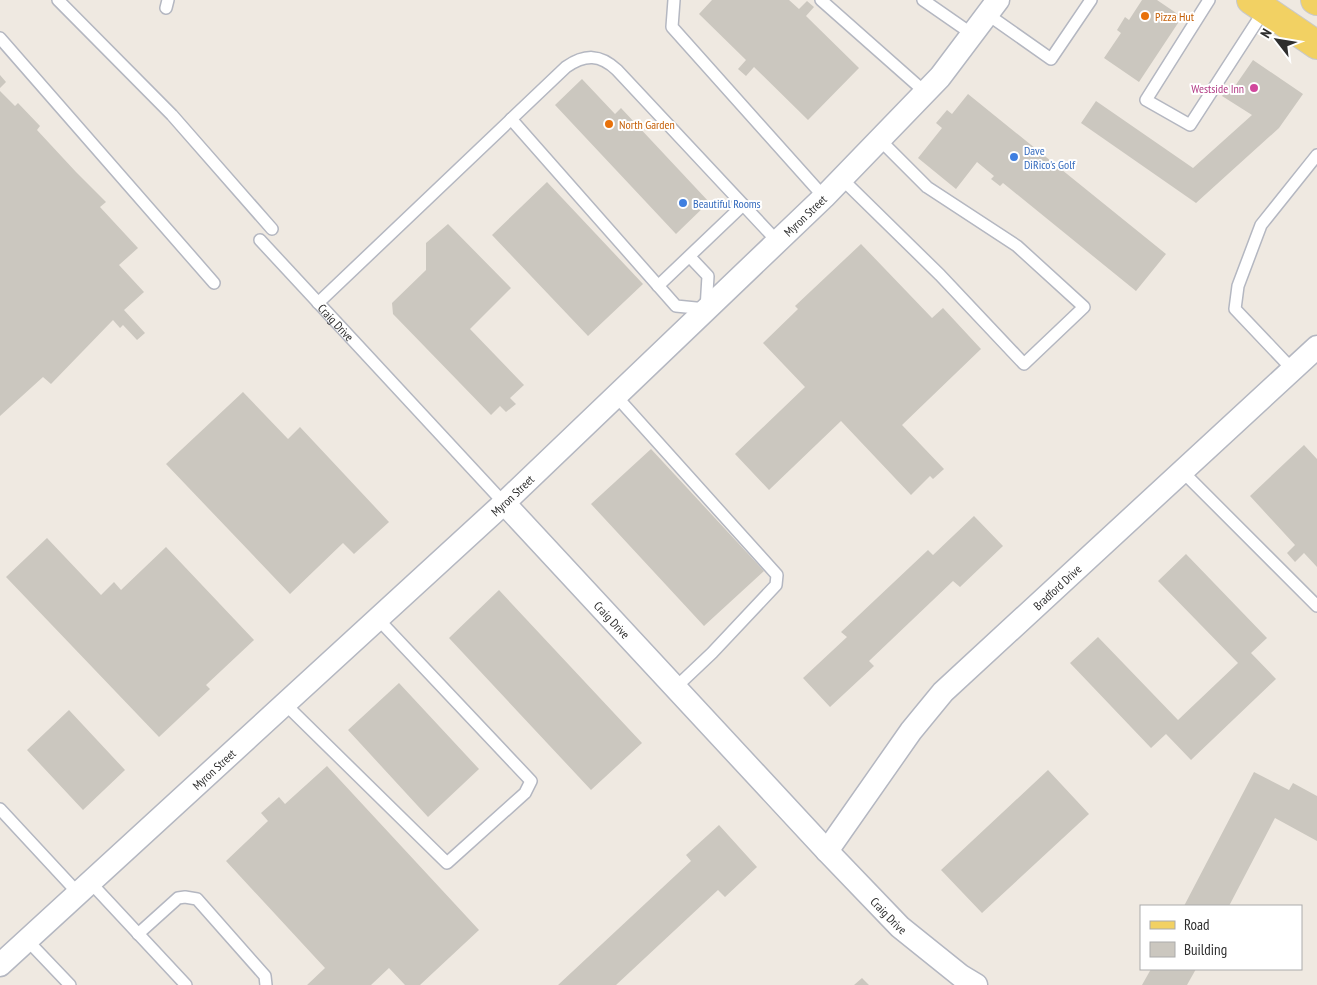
<svg xmlns="http://www.w3.org/2000/svg" width="1317" height="985" font-family="'PT Sans Narrow',sans-serif">
	<style>
		.building { fill: #cbc7bf }
		.lines { fill: none; stroke-linecap: round; stroke-linejoin: round }
		.service-casing { stroke: #b4b7c1; stroke-width: 14 }
		.minor-casing { stroke: #b4b7c1; stroke-width: 25 }
		.primary-casing { stroke: #c9c9c9; stroke-width: 30 }
		.service { stroke: #fff; stroke-width: 11 }
		.minor { stroke: #fff; stroke-width: 22 }
		.primary { stroke: #f2d163; stroke-width: 28 }
		.food-dot { fill: #e8710a; stroke: #fff; stroke-width: 2 }
		.hotel-dot { fill: #d1479c; stroke: #fff; stroke-width: 2 }
		.shop-dot { fill: #3f7fe0; stroke: #fff; stroke-width: 2 }
		.labels { text-anchor: middle; dominant-baseline: central; stroke-width: 4; stroke-linejoin: round; paint-order: stroke }
		.food-label { font-size: 12px; fill: #c56008; stroke: #fff; text-anchor: start }
		.hotel-label { font-size: 12px; fill: #b23c85; stroke: #fff; text-anchor: end }
		.shop-label { font-size: 12px; fill: #366cbe; stroke: #fff; text-anchor: start }
		.street-label { font-size: 12px; fill: #2e2e2e; stroke: #fff }
	</style>
	<rect width="100%" height="100%" fill="#efe9e1"/>
	<path class="building" d="M712,0h77l10,9 8,-8 7,6 -8,9 53,52 -51,52 -54,-53 -8,9 -8,-7 8,-9 -47,-46z
		M1142,0h15l25,17 -43,65 -35,-24 17,-25 -4,-3 8,-13 4,3z
		M1253,60l50,34 -24,34 -83,75 -115,-80 15,-22 97,67 59,-53 -30,-19 9,-13 4,3z
		M0,75l6,7 -6,6z
		M582,79l33,35 6,-6 88,94 -33,32 -121,-129z
		M0,91l15,15 3,-3 22,23 -3,4 39,42 30,30 -6,5 38,41 -19,17 25,27 -20,18 21,23 -8,7 -14,-15 -3,3 -7,-8 -62,64 -8,-7 -43,39z
		M968,94l198,160 -30,37 -133,-108 -3,3 -9,-7 3,-3 -17,-14 -21,27 -38,-31 24,-30 -6,-5 11,-13 5,4z
		M547,182l96,102 -55,52 -96,-101z
		M448,224l63,64 -41,41 54,56 -14,13 6,6 -10,8 -6,-6 -9,9 -98,-101 -1,-11 34,-33v-27z
		M861,244l71,74 11,-10 38,41 -79,76 42,44 -11,10 -3,-3 -19,19 -70,-74 -72,69 -34,-36 70,-67 -42,-44 35,-34 -3,-3z
		M243,392l45,47 12,-12 89,95 -35,32 -11,-11 -53,51 -124,-130z
		M1304,445l13,14v108l-13,-14 -9,9 -8,-9 8,-8 -45,-49z
		M651,449l113,122 -60,55 -113,-122z
		M974,516l29,30 -43,41 -7,-6 -84,80 5,5 -44,41 -27,-29 44,-41 -6,-5 87,-82 5,5z
		M47,538l54,57 13,-13 7,8 45,-43 88,93 -48,45 4,4 -51,48 -153,-160z
		M1186,554l81,84 -16,15 25,26 -85,81 -25,-26 -15,14 -81,-85 28,-26 80,83 60,-57 -80,-82z
		M499,590l143,153 -51,47 -142,-152z
		M399,683l80,86 -51,48 -80,-87z
		M69,710l56,60 -42,40 -56,-60z
		M327,766l152,164 -59,55h-15l-16,-17 -18,17h-64l18,-17 -99,-107 42,-40 -7,-8 18,-16 6,7z
		M1048,770l41,44 -107,99 -41,-43z
		M1254,772l35,18 4,-7 24,13v45l-42,-23 -46,88h-45z
		M719,825l38,42 -32,30 -7,-7 -102,95h-58l133,-124 -5,-6z
		M1151,969h45l-9,16h-45z
		M862,978l7,7h-15z"/>
	<g class="lines">
		<defs>
			<g id="service">
				<path d="M58,0l114,115 100,114"/>
				<path d="M674,0l-2,27 152,170"/>
				<path d="M821,0l104,92"/>
				<path d="M923,0l49,34"/>
				<path d="M1209,0l-63,100 44,25 75,-116"/>
				<path d="M166,8l2,-8"/>
				<path d="M987,14l64,45 40,-59"/>
				<path d="M0,38l214,245"/>
				<path d="M511,119l165,187 30,3 2,-33 -18,-19"/>
				<path d="M842,179l98,96 84,89 60,-57 -67,-61 -90,-59 -47,-47"/>
				<path id="s1" d="M260,240l244,263"/>
				<path d="M658,286l85,-81"/>
				<path d="M318,303l248,-236c19,-13 34,-13 51,3l160,171"/>
				<path d="M1292,369l-57,-60 3,-23 23,-61 56,-70"/>
				<path d="M616,396l161,179 -1,10 -64,68 -37,35"/>
				<path d="M1182,471l135,135"/>
				<path d="M284,703l163,160 78,-70 6,-12 -153,-162"/>
				<path d="M0,809l78,84"/>
				<path d="M90,882l96,103"/>
				<path d="M138,934l40,-36 7,-1 12,2 68,77 1,9"/>
				<path d="M27,940l43,45"/>
			</g>
			<g id="minor">
				<path id="s2" d="M504,503l323,348 73,76 61,49 15,9"/>
				<path id="s3" d="M827,851l84,-120 32,-39 374,-345"/>
				<path id="s4" d="M0,965l504,-462 320,-306 116,-120 58,-77"/>
			</g>
			<path id="primary" d="M1251,0l66,45
				M1315,0l2,1"/>
		</defs>
		<use href="#service" class="service-casing"/>
		<use href="#minor" class="minor-casing"/>
		<use href="#primary" class="primary-casing"/>
		<use href="#service" class="service"/>
		<use href="#minor" class="minor"/>
		<use href="#primary" class="primary"/>
	</g>
	<g class="food-dot">
		<circle cx="1145" cy="16" r="5"/>
		<circle cx="609" cy="124" r="5"/>
	</g>
	<circle class="hotel-dot" cx="1254" cy="88" r="5"/>
	<g class="shop-dot">
		<circle cx="1014" cy="157" r="5"/>
		<circle cx="683" cy="203" r="5"/>
	</g>
	<g class="labels">
		<g class="food-label">
			<text x="1155" y="16">Pizza Hut</text>
			<text x="619" y="124">North Garden</text>
		</g>
		<g class="hotel-label">
			<text x="1244" y="88">Westside Inn</text>
		</g>
		<g class="shop-label">
			<text x="1024" y="150">Dave<tspan x="1024" dy="14">DiRico's Golf</tspan></text>
			<text x="693" y="203">Beautiful Rooms</text>
		</g>
		<g class="street-label">
			<text stroke="none"><textPath href="#s4" startOffset="1100">Myron Street</textPath></text>
			<text stroke="none"><textPath href="#s1" startOffset="112">Craig Drive</textPath></text>
			<text stroke="none"><textPath href="#s4" startOffset="695">Myron Street</textPath></text>
			<text stroke="none"><textPath href="#s3" startOffset="352">Bradford Drive</textPath></text>
			<text stroke="none"><textPath href="#s2" startOffset="159">Craig Drive</textPath></text>
			<text stroke="none"><textPath href="#s4" startOffset="290">Myron Street</textPath></text>
			<text stroke="none"><textPath href="#s2" startOffset="564">Craig Drive</textPath></text>
		</g>
	</g>
	<rect x="1140" y="905" width="162" height="65" fill="#ffffff" stroke="#ababab"/>
	<rect x="1150" y="921" width="25" height="8" fill="#f2d163" stroke="#ababab"/>
	<text x="1184" y="930" font-size="15" fill="#2e2e2e">Road</text>
	<rect x="1150" y="942" width="25" height="15" fill="#cbc7bf" stroke="#ababab"/>
	<text x="1184" y="955" font-size="15" fill="#2e2e2e">Building</text>
	<g transform="translate(1277 40) rotate(301)" stroke="#ffffff" stroke-width="4" paint-order="stroke">
	<path d="M0-4L9 19L0 12L-9 19Z" fill="#2e2e2e"/>
	<text y="-8" font-size="14" font-weight="bold" text-anchor="middle" fill="#2e2e2e">N</text>
	</g>
</svg>
